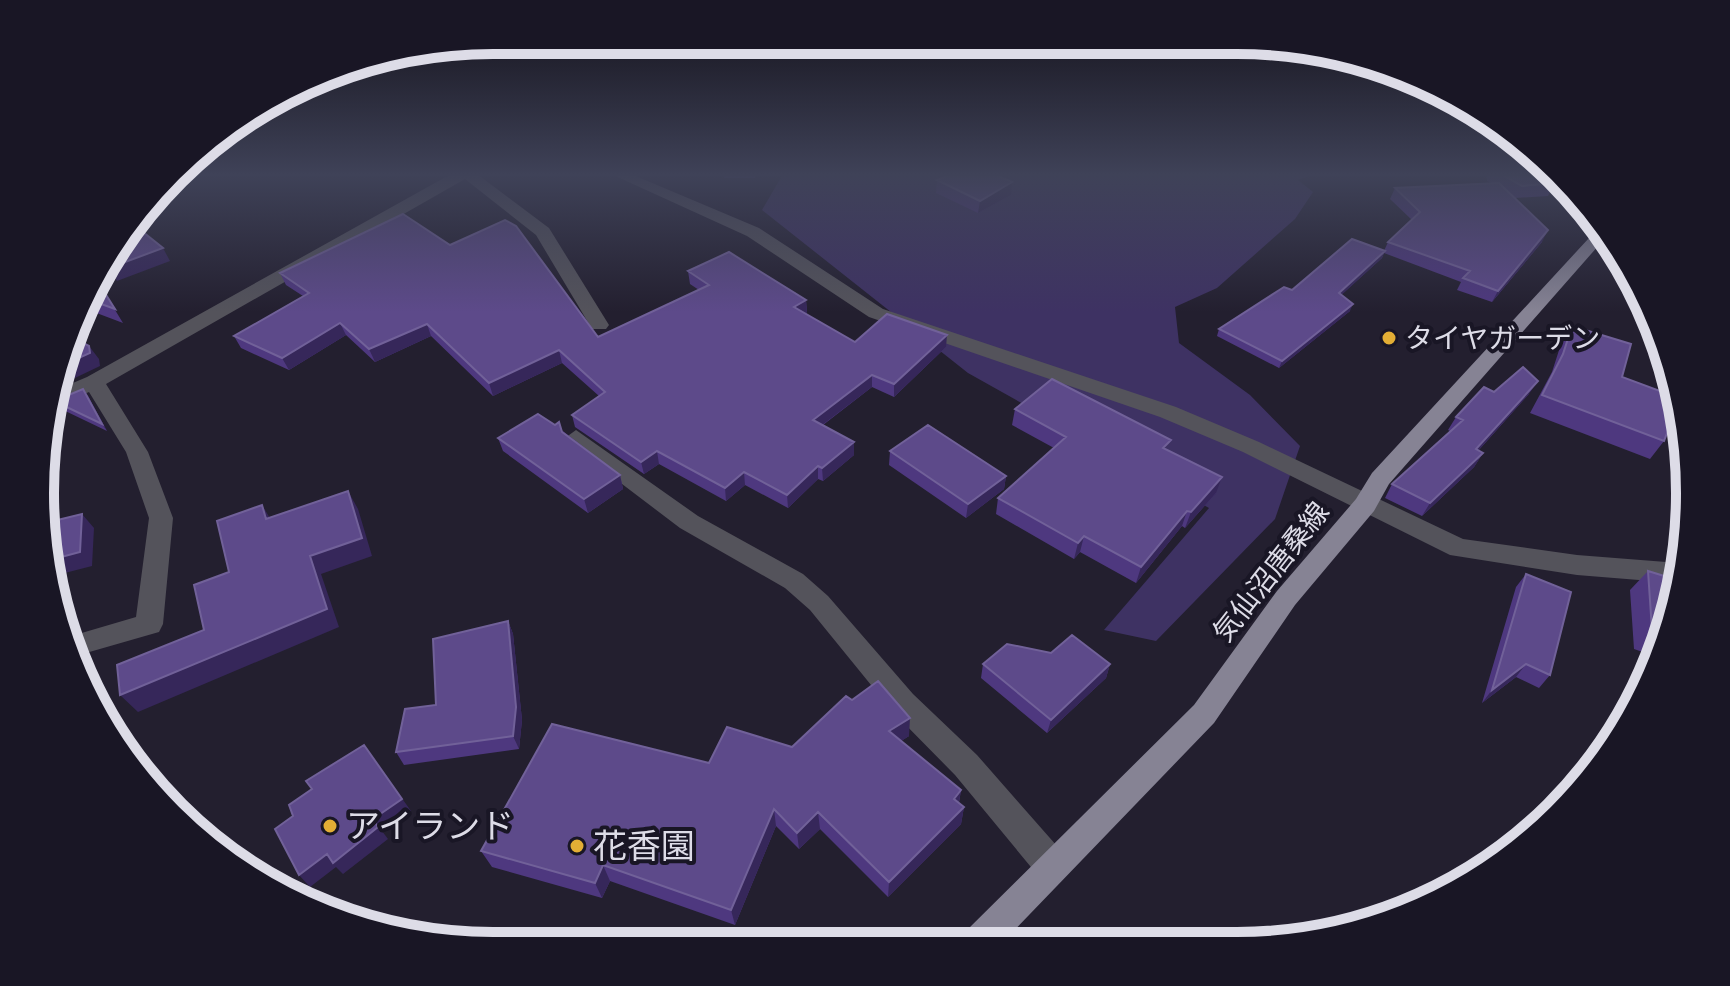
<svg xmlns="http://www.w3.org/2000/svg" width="1730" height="986" font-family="'Crimson Pro','Noto Sans JP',serif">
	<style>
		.green { fill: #3e3263 }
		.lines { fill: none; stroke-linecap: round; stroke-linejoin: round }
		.minor { fill: #54535b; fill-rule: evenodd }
		.major { fill: #868394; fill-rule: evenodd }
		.wall { fill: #4e387f }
		.shaded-wall { fill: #36275a }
		.building { fill: #5d4a8a; stroke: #716199; stroke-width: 2 }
		.poi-dot { fill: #e3ae35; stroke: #191625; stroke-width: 3 }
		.labels { text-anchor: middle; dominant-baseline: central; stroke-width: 8; stroke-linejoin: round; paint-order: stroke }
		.poi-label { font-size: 28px; fill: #dddce7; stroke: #191625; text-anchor: start }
		.street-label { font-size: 28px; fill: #dddce7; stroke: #191625 }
		.near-poi-label { font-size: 34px; fill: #dddce7; stroke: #191625; text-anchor: start }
		.rim { fill: none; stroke: #dddce7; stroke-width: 10 }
	</style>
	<rect width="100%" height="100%" fill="#231f2f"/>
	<path class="green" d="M783,174h532l-17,6 15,12 -18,27 -78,69 -42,19 4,36 71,52 50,51 -25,73 -119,122 -52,-11 105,-122 -241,-135 -206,-163z"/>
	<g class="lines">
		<path class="minor" d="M451,174h26l72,54 60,97 -3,4h-14l-56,-94 -71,-56 -359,205 42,68 25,66 -10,106 -4,8 -87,25 -4,-20 68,-20 13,-99 -23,-66 -37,-60 -36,15 1,-16 33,-14z
			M611,174h20l128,54 124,81 293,98 83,35 204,97 114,16 102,8 3,1 -6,19 -99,-8 -127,-20 -207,-103 -83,-35 -291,-100 -122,-81z
			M576,430l122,86 105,58 25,22 85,98 64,61 87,99 5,12 -5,12 -12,4 -12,-4 -85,-103 -62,-63 -83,-102 -25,-22 -105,-60 -112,-85 -3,-5z"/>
		<path class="major" d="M1601,225l5,12 -217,247 -15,27 -79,94 -81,118 -212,220h-42l6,-12 228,-226 83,-114 79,-92 16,-26z"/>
	</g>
	<path class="wall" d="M724,174h32l-1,4h-31z
		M1486,174h61l8,9 -7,13 -33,2 27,44 -50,60 -35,-12 4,-8 -77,-29 -2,5 -41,37 9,16 -71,57 -62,-32 2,-7 73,-39 92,-39 4,-9 24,-22 -22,-21 5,-11 96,-5 -4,-2z
		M937,180l74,15 -33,18 -42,-20z
		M450,245l148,92 101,-47 -9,-6 -2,-13 118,29 1,13 -2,1 50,28 91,5 -52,50 -22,-10 -49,38 31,30 -31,26 -5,-2 -30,29 -43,-23 -19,16 -67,-37 -15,10 -69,-47 -3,-12 27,-19 -37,-33 -69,33 -62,-60 -56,26 -29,-27 -57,35 -48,-22 -7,-12 69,-40 -17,-11 -6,-12z
		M98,282l25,41 -37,-14z
		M1572,326l50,51 42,64 -14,18 -120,-46 22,-41 9,-28z
		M83,389l5,7 19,35 -48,-23 -5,-7z
		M1529,394l-51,57 5,2 -9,14 -52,49 -37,-18 7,-14 58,-53 -2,-1 8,-13z
		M1015,409l153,41 48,43 -31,35 -3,-2 -46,57 -56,-31 -6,7 -78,-45 2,-16 56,-50 -42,-23z
		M555,425l65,50 3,14 -35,24 -85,-62 -5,-13z
		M890,451l116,25 -2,13 -38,29 -77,-53z
		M1648,571l29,9 -26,75 -17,-6 -4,-59z
		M1526,574l24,101 -11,13 -23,-11 -34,26 34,-116z
		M508,621l5,13 9,86 -3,29 -115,16 -8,-13z
		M983,664h127l-4,14 -59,55 -66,-55z
		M852,700l57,36 -8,5 60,49 -2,13 5,4 -3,17 -73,73 -68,-68 -21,20 -23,-23 -41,99 -125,-44 -8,17 -110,-31 -11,-16 228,-88 83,-16z
		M1420,888l13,9 -38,19 6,-10z"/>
	<path class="shaded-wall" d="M1012,182l-1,13 -33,18 2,-12z
		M1548,230l-6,12 -50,60 6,-11z
		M163,248l7,13 -53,20 -8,-13z
		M1385,251l-3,7 -46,42 3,-7z
		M806,300l1,13 -12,7 -1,-13z
		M1353,304l-3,7 -71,57 3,-7z
		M340,323l6,12 -57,35 -7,-12z
		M427,324l4,12 -56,26 -6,-13z
		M947,335l-1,12 -52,50v-13z
		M89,346l10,13 1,7 -46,22 2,-13 3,-8z
		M559,350l3,13 -69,33 -4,-13z
		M872,375v12l-59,45v-12z
		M1538,381l-9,13 -62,69 9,-14z
		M83,389l5,7 19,35 -5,-7z
		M854,442v13l-31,26 -1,-13z
		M657,451l2,13 -15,10 -3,-12z
		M1483,453l-9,14 -52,49 8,-13z
		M818,466v13l-30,29 -1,-13z
		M744,472l1,13 -19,16 -1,-13z
		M620,475l3,14 -35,24 -4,-14z
		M1006,476l-2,13 -38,29 2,-14z
		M1222,477l-6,16 -31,35 6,-16z
		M348,491l10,18 14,47 -51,18 18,53 -201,85 -18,-17 190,-139z
		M262,505l11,18 -7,-4z
		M1187,511l-5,15 -46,57 5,-16z
		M82,514l12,14 -2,38 -39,10 -3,-16z
		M1084,536l-4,16 -6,7 4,-16z
		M508,621l5,13 9,86 -3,29 -6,-13z
		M70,648l10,10 -3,12 -3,-4z
		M1110,664l-4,14 -59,55 4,-13z
		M1526,664l-10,13 -34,26 10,-13z
		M910,718l-1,18 -20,13v-18z
		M364,745l47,66 -29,20 6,8 -45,35 -7,-7 -26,20 -11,-12 74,-56z
		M961,790l-3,17 -4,-8z
		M964,807l-3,17 -73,73 1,-15z
		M774,809l2,17 -41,99 -4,-15z
		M818,812l2,17 -21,20 -2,-16z
		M603,865l7,16 -8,17 -7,-15z"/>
	<path class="building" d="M952,174h41l19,8 -32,19 -43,-21z
		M1501,174h46l7,6 1,3 -33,3z
		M1499,183l49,47 -50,61 -35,-13 7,-7 -82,-29 32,-30 -25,-24z
		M403,214l47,31 55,-25 11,6 82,111 111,-52 -21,-14 41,-19 77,48 -12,7 61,35 32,-28 60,21 -53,49 -22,-9 -59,45 41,22 -32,26 -4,-2 -31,29 -43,-23 -19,16 -68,-37 -16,11 -69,-47 33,-23 -46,-42 -70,33 -62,-59 -58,25 -29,-26 -58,35 -48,-22 75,-43 -29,-20z
		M133,224l30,24 -54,20 2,-16 6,-11z
		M1352,239l33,12 -46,42 14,11 -71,57 -63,-32 65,-42 8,3z
		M98,282l17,27 -25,-9z
		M1572,326l59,18 -9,33 54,20 1,10 -13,34 -122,-46 21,-41z
		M73,338l16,8 1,7 -31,14z
		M1523,367l15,14 -62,68 7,4 -53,50 -38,-19 71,-64 -7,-3 28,-30 10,5z
		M1052,379l119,61 -8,8 59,29 -31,35 -4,-1 -46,56 -57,-31 -6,7 -80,-45 68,-61 -51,-28z
		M83,389l19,35 -48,-23z
		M538,414l17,11 4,-3 3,10 58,43 -36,24 -86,-61z
		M928,425l78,51 -38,28 -78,-53z
		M348,491l14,47 -52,18 17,53 -207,86 -3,-30 87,-35 -10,-45 35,-13 -12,-51 45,-16 4,14z
		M82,514l-2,38 -30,8 -9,-36z
		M1648,571l29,9 -18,52 -7,-2z
		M1526,574l45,18 -21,83 -24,-11 -34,26z
		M508,621l8,86 -3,29 -117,16 9,-43 31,-4 -3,-66z
		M1072,635l38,29 -59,56 -68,-56 24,-20 44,9z
		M878,681l32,37 -21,13 72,59 -7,9 10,8 -75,75 -71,-70 -21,21 -23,-24 -43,101 -128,-45 -8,18 -114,-32 71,-127 157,39 18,-36 65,20 54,-51 6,4z
		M364,745l38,54 -29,20 5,8 -45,36 -6,-9 -28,21 -24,-46 18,-13 -4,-11 23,-16 -6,-8z
		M1420,888l13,9 -28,14z"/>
	<linearGradient id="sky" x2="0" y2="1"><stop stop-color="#13111a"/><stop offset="0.56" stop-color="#3f4258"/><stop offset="1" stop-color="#3f4258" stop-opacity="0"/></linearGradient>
	<rect width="1730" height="312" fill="url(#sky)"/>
	<g class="poi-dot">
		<circle cx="1389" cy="338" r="8"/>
		<circle cx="330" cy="826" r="8"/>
		<circle cx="577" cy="846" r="8"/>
	</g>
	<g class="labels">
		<g class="poi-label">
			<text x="1405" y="338">タイヤガーデン</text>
		</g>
		<g class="street-label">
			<text transform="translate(1271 572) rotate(-52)">気仙沼唐桑線</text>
		</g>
		<g class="near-poi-label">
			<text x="346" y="826">アイランド</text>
			<text x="593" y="846">花香園</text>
		</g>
	</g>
	<path d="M0 0H1730V986H0ZM493 54H1237A439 439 0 0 1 1676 493V493A439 439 0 0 1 1237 932H493A439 439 0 0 1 54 493V493A439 439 0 0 1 493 54Z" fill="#191625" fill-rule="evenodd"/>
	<path class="rim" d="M493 54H1237A439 439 0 0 1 1676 493V493A439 439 0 0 1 1237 932H493A439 439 0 0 1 54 493V493A439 439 0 0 1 493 54Z"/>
</svg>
